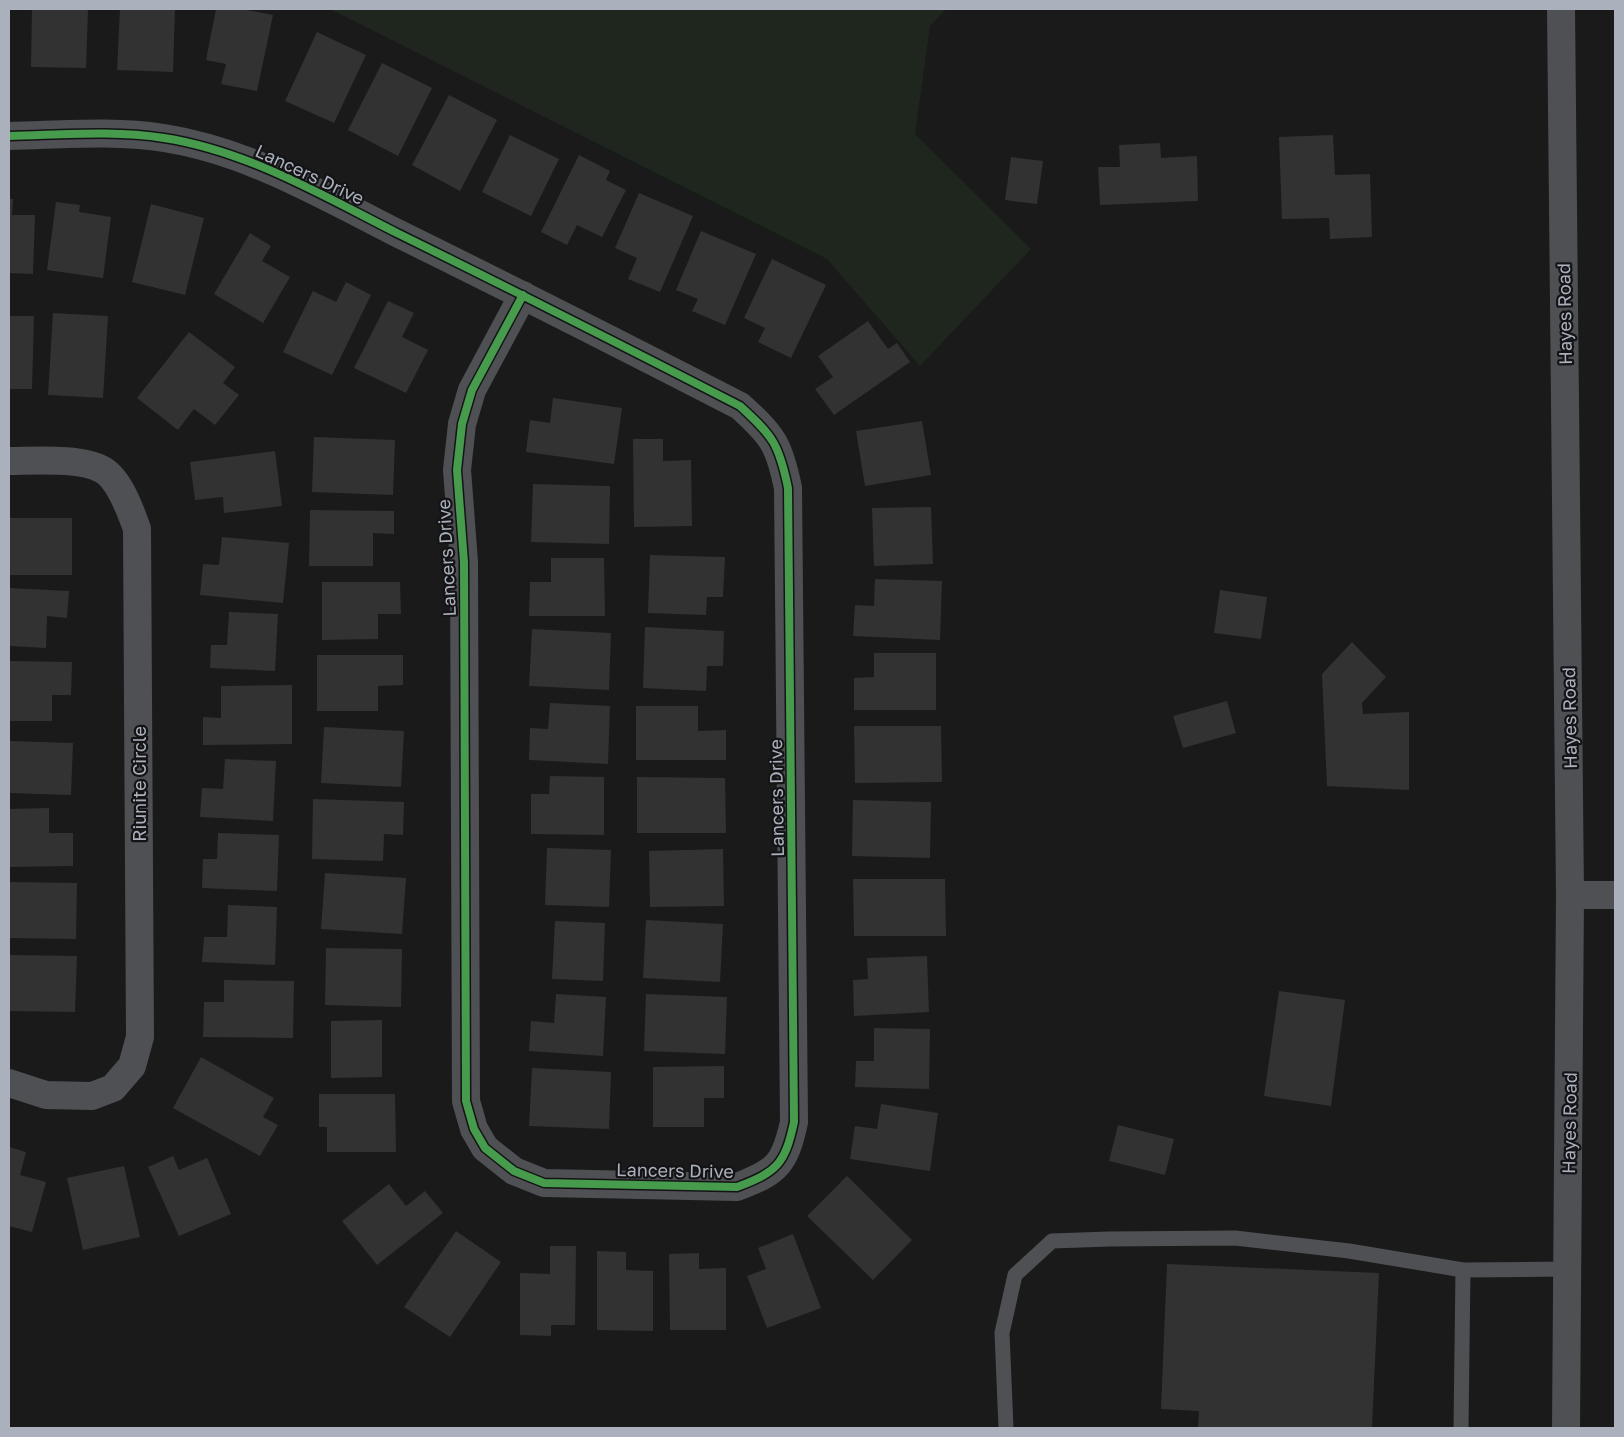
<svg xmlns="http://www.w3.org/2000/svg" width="1624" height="1437" font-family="'Golos Text',sans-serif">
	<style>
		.green { fill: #1e261e }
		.building { fill: #323233 }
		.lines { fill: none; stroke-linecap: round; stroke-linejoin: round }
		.service { stroke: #4e5054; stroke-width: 15 }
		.minor { stroke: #4e5054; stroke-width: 28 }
		.cycleway-casing { stroke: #141417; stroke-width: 11 }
		.cycleway { stroke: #469c4c; stroke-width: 8 }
		.labels { text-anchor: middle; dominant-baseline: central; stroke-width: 4.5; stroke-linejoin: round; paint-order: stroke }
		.street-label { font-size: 18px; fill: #abb1bc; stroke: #141417 }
	</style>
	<rect width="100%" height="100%" fill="#1a1a1b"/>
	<path class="green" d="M330,9h616l-16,17 -15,108 116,115 -111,117 -93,-107z"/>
	<path class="building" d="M32,9h56l-2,59 -55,-1z
		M120,9h55l-2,63 -56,-2z
		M216,9h26l31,6 -16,76 -36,-7 5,-20 -20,-4z
		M317,32l49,23 -32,68 -49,-22z
		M382,63l50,25 -34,68 -50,-26z
		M449,95l48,25 -37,71 -48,-26z
		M510,135l49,24 -28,57 -49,-24z
		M1333,135l2,40 35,-1 2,63 -42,2 -1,-21 -47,1 -3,-82z
		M1160,143l1,15 36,-2 1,45 -98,4 -2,-38h22l-1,-22z
		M579,155l31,16 -4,9 20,10 -24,47 -25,-12 -10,20 -26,-13z
		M1011,157l32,4 -6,43 -32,-4z
		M639,193l54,23 -33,76 -32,-13 9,-21 -22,-10z
		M9,199h4l-1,16h23l-2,59 -24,-1z
		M56,202l24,3 -1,7 32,5 -8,61 -56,-8z
		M151,204l53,14 -19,77 -53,-13z
		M701,231l55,23 -31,71 -33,-14 6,-12 -22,-9z
		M250,233l21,13 -9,15 28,16 -27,46 -49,-29z
		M772,259l54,26 -35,73 -33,-16 7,-14 -21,-10z
		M346,282l25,13 -39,80 -49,-23 30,-61 23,11z
		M388,301l26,12 -12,24 26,13 -22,43 -52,-25z
		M53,313l55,3 -5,82 -55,-3z
		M9,316h25l-2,73h-23z
		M868,321l20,28 9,-6 13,19 -76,53 -19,-26 18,-12 -15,-21z
		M189,332l46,35 -12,16 16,12 -24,30 -21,-16 -16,21 -41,-32z
		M553,398l69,10 -8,56 -88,-12 4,-32 20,3z
		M922,421l9,54 -66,11 -9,-55z
		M314,437l81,3 -2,55 -81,-3z
		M633,439h30v22l28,-1 1,66 -58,1z
		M275,451l7,55 -58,7 -1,-16 -28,3 -5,-38z
		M533,484l77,2 -1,58 -78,-2z
		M931,507l2,57 -59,2 -2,-58z
		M310,510l84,1v23l-21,-1v33h-64z
		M9,518h63v57h-63z
		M222,537l67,6 -6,60 -83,-8 3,-31 16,1z
		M650,555l75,2 -2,40h-16l-1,18 -58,-2z
		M551,558h53l1,58h-76l1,-34h21z
		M875,579l67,2 -2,59 -87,-4 2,-31 19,1z
		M322,582h78l1,32h-23v25l-56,1z
		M9,588l60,3 -2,27 -20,-2 -1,32 -37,-2z
		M1220,590l47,7 -6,42 -47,-6z
		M229,612l49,2 -3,57 -65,-3 1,-23h16z
		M645,627l79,4 -1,35h-16l-1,25 -63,-3z
		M532,629l79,4 -2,57 -80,-4z
		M1352,642l34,35 -24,26 1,11 46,-2v78l-82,-4 -5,-112z
		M874,653h62v57h-82v-32l20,-1z
		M317,655h86v30l-25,1v25h-61z
		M9,661l63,1 -1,33h-19v26h-43z
		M292,685v59l-89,1v-28l18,1v-32z
		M1227,701l9,32 -53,15 -10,-32z
		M550,703l60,3 -2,58 -79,-4 1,-32 18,1z
		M636,706h62v25l28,-1v30h-90z
		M854,726h87l1,56 -87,1z
		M324,727l80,4 -3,56 -80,-4z
		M9,741l64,2 -2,52 -62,-2z
		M225,759l51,2 -3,60 -73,-4 2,-29 21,1z
		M550,776l54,1v58l-73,-1v-40h18z
		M637,777l88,1 1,55h-89z
		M313,799l91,3 -1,33 -19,-1 -1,27 -71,-2z
		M853,800l78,2 -1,56 -78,-2z
		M49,808v25h24v33l-64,1v-58z
		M218,833l61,2 -2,56 -75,-3 1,-29h14z
		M547,848l64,2 -2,57 -64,-2z
		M723,849l1,57 -74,1 -1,-56z
		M325,873l81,5 -4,56 -81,-5z
		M853,879h92l1,57h-92z
		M9,882l68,1 -1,56 -67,-1z
		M228,905l49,2 -2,58 -73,-3 2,-25h23z
		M646,920l77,4 -3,58 -77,-4z
		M555,921l50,2 -2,58 -51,-2z
		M326,948l76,1 -1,58 -76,-2z
		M9,955l68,1 -2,56 -66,-1z
		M927,956l2,56 -75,4 -1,-36 15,-1 -1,-21z
		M224,980l70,1 -1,57 -90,-1 1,-35h20z
		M1279,991l66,9 -14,106 -67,-10z
		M556,994l50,3 -3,59 -74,-5 2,-30 23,2z
		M646,994l81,3 -2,57 -81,-3z
		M382,1020v57l-51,1v-57z
		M874,1028l56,1 -1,60 -74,-2 1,-26h18z
		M201,1057l73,41 -11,19 15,8 -18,31 -87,-48z
		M724,1066v32h-20v29h-51v-60z
		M532,1068l79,4 -2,57 -80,-3z
		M319,1094h76l1,58h-69v-25h-8z
		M881,1104l57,9 -8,58 -80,-12 5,-33 22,3z
		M1118,1125l56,14 -9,36 -56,-14z
		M9,1147l17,5 -6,23 26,7 -14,50 -23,-6z
		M173,1156l6,14 28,-12 24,56 -52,22 -31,-69z
		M124,1166l16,71 -57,13 -16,-72z
		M847,1176l65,64 -39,40 -66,-64z
		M389,1184l17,22 19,-15 18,22 -66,52 -35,-44z
		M456,1231l45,31 -51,75 -46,-30z
		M793,1234l28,74 -54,20 -20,-52 19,-7 -8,-21z
		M550,1246h26l-1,79h-24v11l-31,-1v-62l30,1z
		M597,1251l29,1v18l27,1v60l-56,-1z
		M699,1253v16l27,-1v62h-56l-1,-76z
		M1167,1264l212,9 -7,155h-174l1,-17 -38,-2z"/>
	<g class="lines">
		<path class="service" d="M1006,1428l-4,-95 13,-58 37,-34 57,-2 126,-1 114,13 114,19
			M1461,1428l2,-158 104,-1"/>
		<path class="minor" d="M1561,9l9,886 -4,533
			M9,136c51,-1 104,-6 155,2 84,13 160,58 235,96 114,56 228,114 341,172 33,30 39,38 48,82l6,634c-9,42 -17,50 -57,65l-193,-4 -30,-12 -29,-23 -11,-19 -8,-28 -2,-539 -7,-92 5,-46 10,-34 51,-95
			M9,461c25,0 72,-4 94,9 17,10 28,42 34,59l3,508 -8,29 -19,22 -21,8 -46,-1 -37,-12
			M1570,895h45"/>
		<defs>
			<path id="cycleway" d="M9,136c51,-1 104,-6 155,2 84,13 160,58 235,96 114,56 228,114 341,172 33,30 39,38 48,82l6,634c-9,42 -17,50 -57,65l-193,-4 -30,-12 -29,-23 -11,-19 -8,-28 -2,-539 -7,-92 5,-46 10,-34 51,-95"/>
		</defs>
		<use href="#cycleway" class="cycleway-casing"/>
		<use href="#cycleway" class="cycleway"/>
	</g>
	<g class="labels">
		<g class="street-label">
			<text transform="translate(310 174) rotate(25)">Lancers Drive</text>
			<text transform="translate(1564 314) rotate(-91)">Hayes Road</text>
			<text transform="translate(446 558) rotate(-93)">Lancers Drive</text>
			<text transform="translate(1569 718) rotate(-91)">Hayes Road</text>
			<text transform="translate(139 784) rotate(-90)">Riunite Circle</text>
			<text transform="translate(776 798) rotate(-91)">Lancers Drive</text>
			<text transform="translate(1569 1123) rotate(-89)">Hayes Road</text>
			<text transform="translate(675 1170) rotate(1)">Lancers Drive</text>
		</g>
	</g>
	<rect width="1624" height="1437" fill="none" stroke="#abb1bc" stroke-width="20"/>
</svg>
